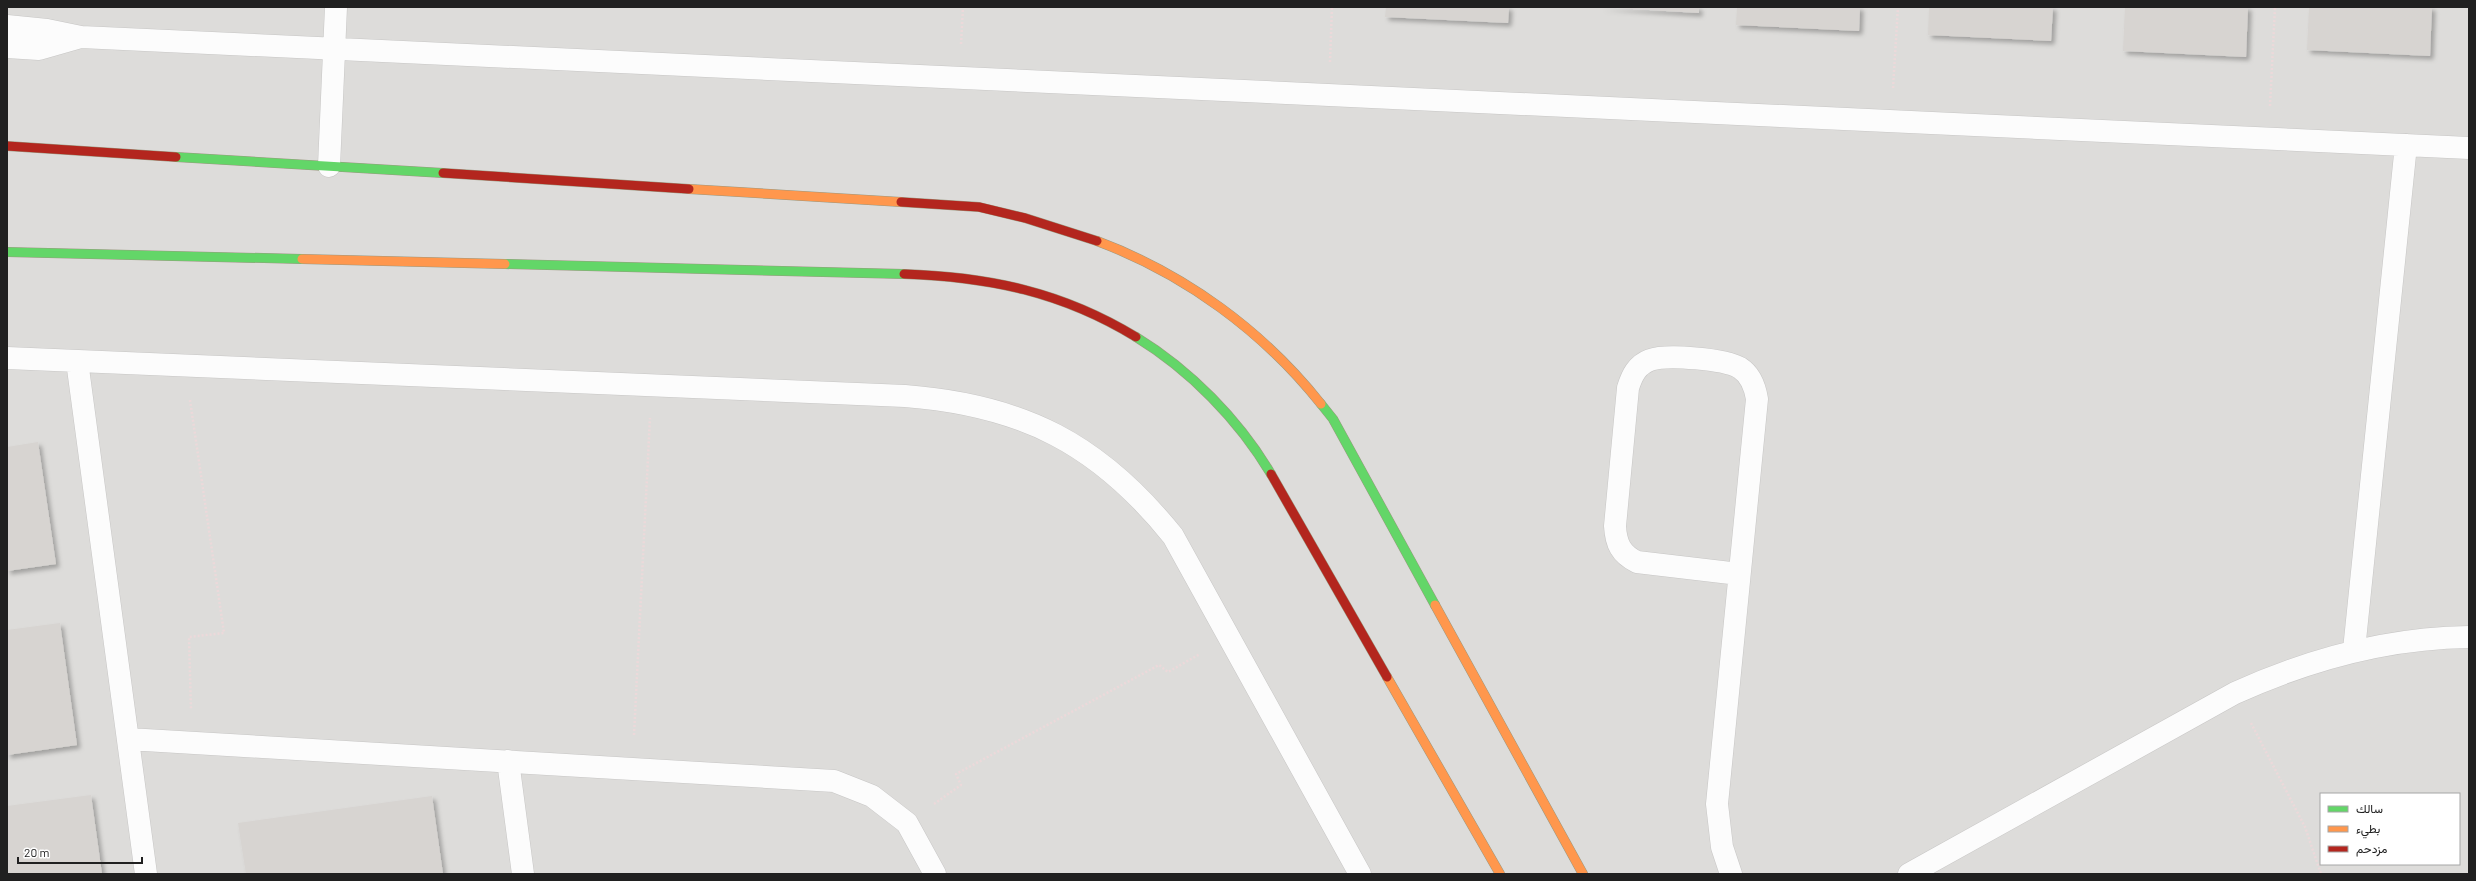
<svg xmlns="http://www.w3.org/2000/svg" width="2476" height="881" font-family="Barlow,Vazirmatn,sans-serif">
	<style>
		.residential { fill: #dddcda; fill-rule: evenodd }
		.building { fill: #d7d4d1; filter: url(#shadow) }
		.lines { fill: none; stroke-linecap: round; stroke-linejoin: round }
		.lane-casing { stroke: #c7c6c5; stroke-width: 23 }
		.street-casing { stroke: #c7c6c5; stroke-width: 23 }
		.fast-casing { stroke: #9a987f; stroke-width: 10 }
		.slow-casing { stroke: #9a987f; stroke-width: 10 }
		.jam-casing { stroke: #9a987f; stroke-width: 10 }
		.path { stroke: #ecd9da; stroke-width: 2.5; stroke-dasharray: 2 2; stroke-linecap: butt }
		.lane { stroke: #fcfcfc; stroke-width: 22 }
		.street { stroke: #fcfcfc; stroke-width: 22 }
		.fast { stroke: #63d668; stroke-width: 9 }
		.slow { stroke: #ff974d; stroke-width: 9 }
		.jam { stroke: #b3261e; stroke-width: 9 }
	</style>
	<defs>
		<filter id="shadow"><feDropShadow dx="3.5" dy="3.5" stdDeviation="2" flood-color="#0004"/></filter>
	</defs>
	<rect width="100%" height="100%" fill="#eeece9"/>
	<path class="residential" d="M7,7h2462v867h-2462zM2321,794h138v70h-138z"/>
	<path class="building" d="M1386,7h123l-1,16 -123,-6z
		M1600,7h99v6z
		M1737,7h123l-1,24 -123,-6z
		M1929,7h124l-2,34 -123,-6z
		M2125,7h123l-2,50 -123,-6z
		M2309,7h123l-2,49 -123,-6z
		M38,442l18,122 -49,7v-124z
		M60,623l17,122 -70,10v-125z
		M91,795l11,79h-95v-68z
		M432,796l11,78h-197l-8,-51z"/>
	<g class="lines">
		<defs>
			<path id="lane" d="M1731,874l-9,-27 -5,-43 40,-405c-2,-12 -6,-24 -17,-31 -15,-9 -73,-14 -90,-8 -13,5 -18,15 -22,28l-13,138c1,18 6,28 22,36l102,12"/>
			<path id="street" d="M7,26l40,4 34,7 2388,111
				M7,47l32,2 42,-12
				M329,166l7,-159
				M7,358l898,38c118,9 194,48 268,140l187,338
				M77,361l69,513
				M2354,650l52,-505
				M128,739l706,42 38,15 35,27 28,51
				M508,761l15,113
				M1909,874l326,-181c75,-34 151,-55 234,-56"/>
			<path id="fast" d="M176,157l267,16
				M7,252l295,7
				M505,264l399,10
				M1136,337c54,33 103,83 135,137
				M1321,404l12,15 102,186"/>
			<path id="slow" d="M689,189l212,13
				M1097,241c88,33 166,90 224,163
				M302,259l203,5
				M1435,605l148,269
				M1387,677l113,197"/>
			<path id="jam" d="M7,146l169,11
				M443,173l246,16
				M901,202l78,5 46,11 72,23
				M904,274c86,3 158,18 232,63
				M1271,474l116,203"/>
		</defs>
		<use href="#lane" class="lane-casing"/>
		<use href="#street" class="street-casing"/>
		<use href="#fast" class="fast-casing"/>
		<use href="#slow" class="slow-casing"/>
		<use href="#jam" class="jam-casing"/>
		<path class="path" d="M961,44l2,-37
			M1330,62l2,-55
			M1893,88l5,-81
			M2270,106l5,-99
			M190,400l34,233 -35,4 2,73
			M2251,723l54,104 16,47
			M634,735l16,-317
			M934,804l27,-19 -5,-11 203,-109 9,7 32,-18"/>
		<use href="#lane" class="lane"/>
		<use href="#street" class="street"/>
		<use href="#fast" class="fast"/>
		<use href="#slow" class="slow"/>
		<use href="#jam" class="jam"/>
	</g>
	<rect width="2476" height="881" fill="none" stroke="#202020" stroke-width="16"/>
	<rect x="2320" y="793" width="140" height="72" fill="#ffffff" stroke="#a6a6a6"/>
	<rect x="2328" y="806" width="20" height="6" fill="#63d668" stroke="#a6a6a6"/>
	<text x="2356" y="813" font-size="12" fill="#202020">سالك</text>
	<rect x="2328" y="826" width="20" height="6" fill="#ff974d" stroke="#a6a6a6"/>
	<text x="2356" y="833" font-size="12" fill="#202020">بطيء</text>
	<rect x="2328" y="846" width="20" height="6" fill="#b3261e" stroke="#a6a6a6"/>
	<text x="2356" y="853" font-size="12" fill="#202020">مزدحم</text>
	<path d="M18 857v6h124v-6" fill="none" stroke="#202020" stroke-width="2"/>
	<text x="24" y="857" font-size="12" fill="#202020" stroke="#ffffff" stroke-width="3" paint-order="stroke">20 m</text>
</svg>
